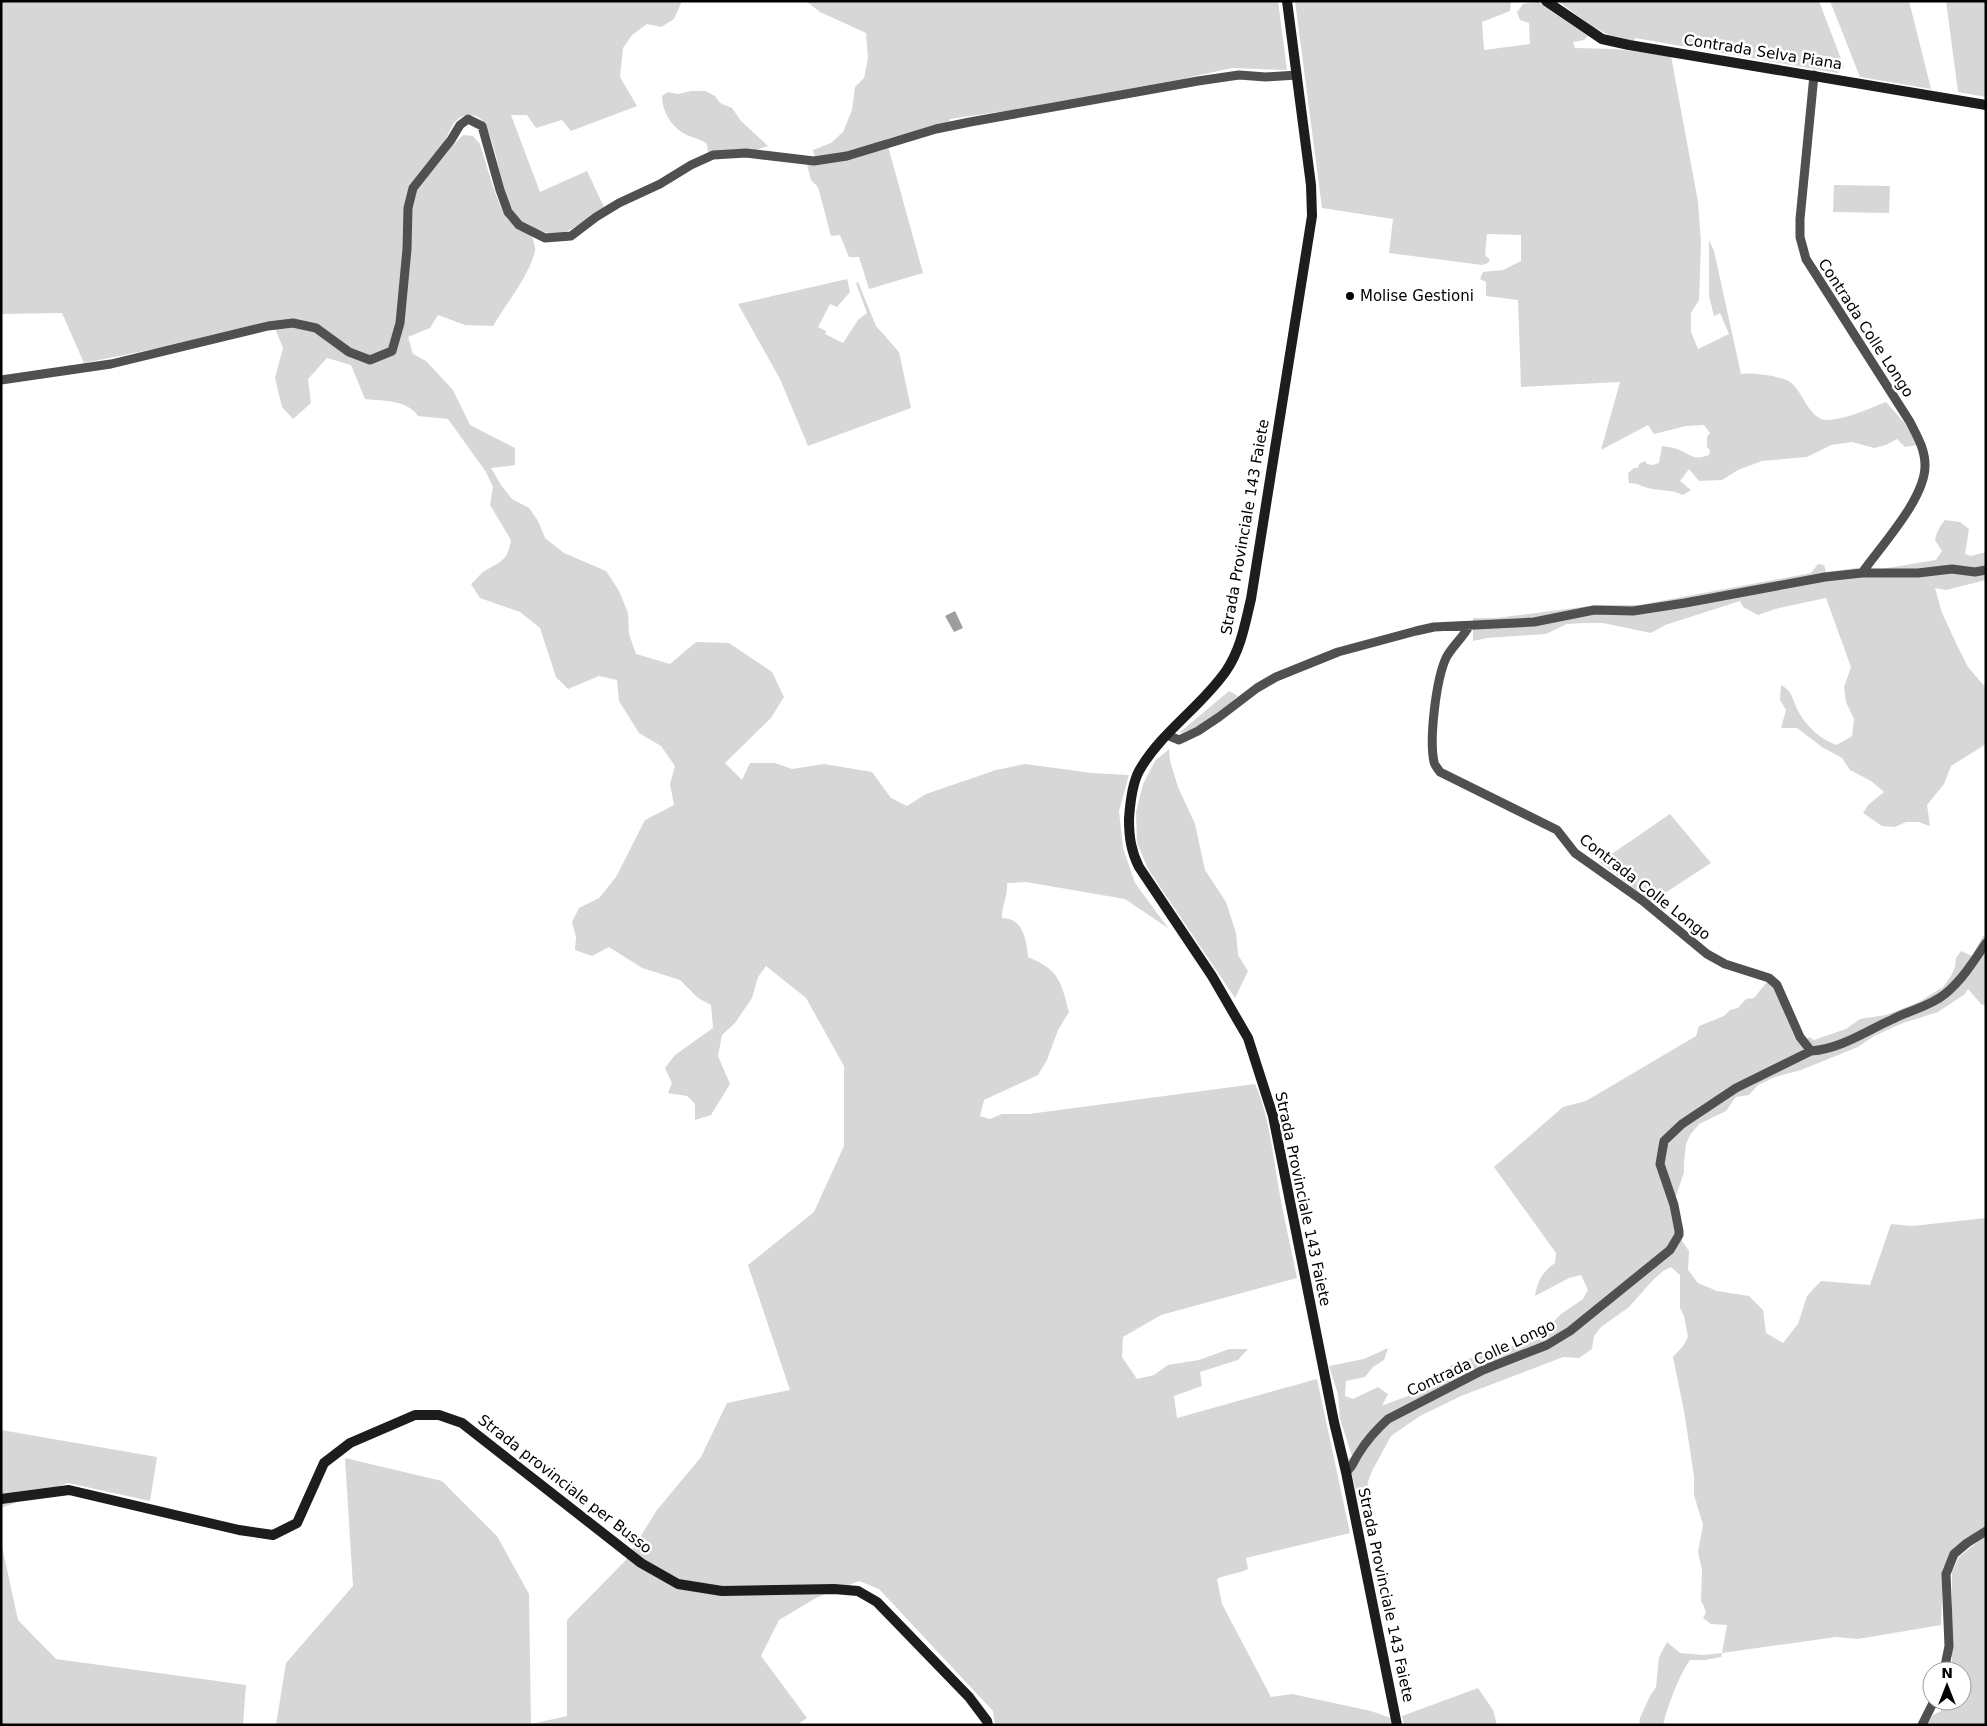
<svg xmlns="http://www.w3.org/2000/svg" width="1987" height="1726" font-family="'DejaVu Sans',sans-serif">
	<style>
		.green { fill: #d7d7d7 }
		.water { fill: #9e9e9e }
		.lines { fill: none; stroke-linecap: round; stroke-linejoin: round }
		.street { stroke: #505050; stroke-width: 9 }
		.secondary { stroke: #1d1d1d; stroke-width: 10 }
		.poi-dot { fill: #000; stroke: #fff; stroke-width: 2 }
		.labels { text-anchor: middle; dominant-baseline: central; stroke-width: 5; stroke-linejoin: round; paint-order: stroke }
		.street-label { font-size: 15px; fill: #000; stroke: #fff }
		.poi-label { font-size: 15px; fill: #000; stroke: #fff; text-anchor: start }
	</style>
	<rect width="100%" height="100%" fill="#fff"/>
	<path class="green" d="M1,1h681l-8,18 -13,8 -14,-3 -15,11 -9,13 -3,29 17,29 -66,25 -9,-11 -26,8 -9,-13h-16l29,77 47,-21 17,36c-10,6 -31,24 -42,26 -16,3 -38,-7 -48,-19 -6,-7 -8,-17 -10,-25 -6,-21 -9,-47 -20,-66 -6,-10 -20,-10 -27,-3 -6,5 -11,19 -14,27l10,-2 10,-10 10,1 7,8c6,18 16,59 27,74 6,8 16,13 25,18 1,5 4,10 3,15 -6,25 -29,53 -42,75l-28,-1 -27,-10 -8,13 -22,9 5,17 13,7 27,29 17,35 45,23v17l-24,3 10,17 11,14 17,9 9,13 7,17 19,15 42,18 13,20 9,22 1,21 7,20 34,10 26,-22 33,1 43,29 12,25 -13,21 -46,45 17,17 8,-17h25l17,6 32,-5 48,8 19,26 16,8 19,-12 70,-24 29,-6 67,9 37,2 -10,36 4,37 12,35 33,45 -43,-29 -99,-17 -19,1c1,13 -5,22 -5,35 3,0 9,1 12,3 11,7 13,25 14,36 31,13 33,24 41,55l-11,18 -11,30 -9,15 -54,25 -4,16 10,3 12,-5h27l226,-30c14,31 17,66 23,100 5,31 13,63 19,94l-136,37 -38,22 -1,20 15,22 17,-4 14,-10 31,-5 30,-11h19l-10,11 -38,12 2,14 -28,10 3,22 140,-39 33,154 -104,25 2,11c-10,5 -21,5 -31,10l5,25 49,93 21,-3 79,17 20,7 1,7h-397l-2,-14 -114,-122 -20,-8 -43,17 -37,22 -18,36 46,62 -10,7h-521l10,-62 67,-77 -8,-128 97,23 55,55 32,58 2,130 36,-8v-96l58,-59 32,-51 44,-53 26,-54 63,-13 -42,-125 66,-53 30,-66v-80l-38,-68 -40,-32 -8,11 -6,21 -17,25 -13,12 -4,21 12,28 -19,31 -16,5v-16l-8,-8 -19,-3 4,-10 -7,-15 10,-13 38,-27 -2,-23 -13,-7 -18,-18 -38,-12 -33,-21 -17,9 -17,-6 1,-13 -4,-15 7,-14 20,-10 17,-21 29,-57 29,-15 -4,-21 5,-18 -14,-20 -22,-13 -20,-32 -2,-21 -18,-4 -31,13 -12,-12 -16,-49 -20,-16 -40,-14 -9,-14c4,-3 8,-9 12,-12 17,-11 24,-9 28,-32l-21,-35 3,-18 -7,-15 -38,-53 -30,-3c-10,-16 -35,-15 -53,-17l-14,-34 -24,-7 -19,21 3,24 -18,16 -11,-12 -7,-29 8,-30 -11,-27 -98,24 -90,18 -22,-50 -61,1z
		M806,1h472l9,69 -55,-2 -55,12 -145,27 -82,12 -1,3 -63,17 37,134 -54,16 -10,-32h-10l-9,-22 -9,1 -13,-49 -7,-7 -4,-16 10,1 -4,-15 18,-7 12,-11 9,-22 3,-23 9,-9 4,-20 -2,-25 -46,-21z
		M1295,1h216l-1,10 -28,11 2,28 46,-6 -1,-21 -9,-3 -3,-8 6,-8 15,-2 50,34 -4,4 -11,2 2,6 40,1 56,7 27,146 3,42 -2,56 -8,13v19l7,17 31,-15 -9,-21 -6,3 -5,-20v-56l5,11 27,123c11,-2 40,2 49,8 13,9 19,38 37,38 21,-1 40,-11 59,-18l23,26 8,17 -12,2 -8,-8 -11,6 -12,3 -22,-6 -21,3 -24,12 -45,4 -24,9 -16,10 -23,1 -10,-12 -9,12 11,9 -8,5c-12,-6 -24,-4 -35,-7 -8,-2 -10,-5 -19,-5l-1,-10 6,-5h4l1,-4 6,-3 2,3 5,1 7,-2 3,-17c4,1 8,1 12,2 15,4 17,14 35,7l1,-5 -3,-3v-10l3,-4 -6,-8 -18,1 -32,8 -6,-9 -47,25 19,-68 -99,5 -3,-87 -32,-4v-14l-6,-3 3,-7 20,-2 18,-9v-26l-34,-1 -2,21 5,5 -2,3 -6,2 -93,-12 4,-34 -71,-11z
		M1558,1h261l25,66 -6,6 -203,-35 -1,3 -25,-6 -16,-8z
		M1830,1h79l22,88 -71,-12z
		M1946,1h40v96l-28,-5z
		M691,91h14l10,5 5,7 12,5 9,13 27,25 -12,4 -20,-1 -28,4 -1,-9c-7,-6 -16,-6 -24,-11 -13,-8 -21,-23 -21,-37l6,-4 10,2z
		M1834,185l56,1 -1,27 -56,-1z
		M847,279l3,13 -13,15 -7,-3 -12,23 8,4 -1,3 18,9 15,-23 9,-7 -11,-30 2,-1 18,44 23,26 12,56 -103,38 -28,-67 -42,-75z
		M1945,520l15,2 9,7 -4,25 6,2 15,-4v28l-40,10 -11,-2 7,25 14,30 12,24 18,21v56l-35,22 -7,18 -17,21 3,21 -12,-4h-12l-11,5 -13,-1 -19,-13 5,-8 16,-13 -13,-11 -21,-11 -8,-12 -20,-11 -25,-19h-16l5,-18 -6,-10 1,-15c11,5 12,16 17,26 8,15 23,29 39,34l15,-9 2,-17 -8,-17 -2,-15 7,-20 -25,-69 -51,11 -17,6 -15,-8 -3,-6 -75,24 -14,8 -48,-10h-19l-17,1 -21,10 -59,4 -14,3v-23h23l102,-13h41l172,-32 7,-9 6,1 2,7 30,-4 19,2 61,-10 6,-9 -7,-11c2,-9 5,-14 10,-20z
		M1229,691l9,5c-14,12 -40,35 -59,37z
		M1169,749l1,12 8,26 17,37 10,46 21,32 10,31 2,22 10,16 -13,27 -87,-129 -11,-26 -1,-31 7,-28 12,-23z
		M1670,814l41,49 -60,39 -51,-40z
		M1983,936h3v68l-4,1 -14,-16 -3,5 -27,18 -35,11 -29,13 -16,11 -57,23 -26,7 -17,8 -9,10 -13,2 -10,14 -27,13 -9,11 -4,9 -2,18v10l-9,27 5,39 9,13 -1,19 10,13 19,8 32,5 14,14 3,23 17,10 15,-19 9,-28 14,-15 49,4 21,-61 21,2 74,-8v308l-28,19 -15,23 -2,57 -83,14 -22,-2 -114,16 -1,4 -16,3h-15c-12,17 -22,45 -27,65h-24l1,-7 10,-22 6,-9 3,-30 8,-15 13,11 24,2 18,-2 5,-28 -16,-1 -8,-6 3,-5 -3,-9 -2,-2 1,-32 -4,-18 5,-27 -9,-30v-19l-10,-65 -11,-54 10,-11 5,-9 -4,-21 -4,-8v-33l-9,-8 -8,4 -11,10 -23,26 -28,20 -7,9 -2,13 -13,9 -16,-1 -102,39 -41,20 -29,20 -19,35 -4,11 -2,29 -5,-1 -13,-51 4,-3 -12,-37 -2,-25 -9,-28 35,-7 24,-11 -4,12 -11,7 -8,10 -19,4 -1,15 8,3 25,-12 10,7 -6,12c27,-12 53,-14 69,-41l28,-10 6,2 17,-5 50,-29 9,-9 22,-15 5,-9 -7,-15 -12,3 -34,18c3,-17 7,-23 20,-33l1,-10 -62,-86 69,-60 23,-6 110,-65 3,-10 25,-10 6,-6 8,-2 8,-9 8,-1 13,-16 7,3 19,48 9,12 7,-8 5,3 32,-11 14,-10 26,-4 31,-12 26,-16 8,-11 4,-9 1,-9 5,-7 11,5z
		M1,1430l156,27 -7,44 -82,-18 -67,25z
		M1986,1535v190h-60l7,-10 8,-4 -2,-10h23v-30h-10v-99l7,-15z
		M1,1542l17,78 38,39 190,26 -3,40h-242z
		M1478,1688l15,22 4,15h-93l-2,-9z"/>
	<path class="water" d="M955,611l8,17 -9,4 -9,-16z"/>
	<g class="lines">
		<path class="street" d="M1814,75l-14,144v18l6,22 104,163c7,14 15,27 15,43 1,33 -45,82 -63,108
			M1,380l110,-16 157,-38 25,-3 23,5 33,24 21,8 22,-9 8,-28 7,-74 1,-41 5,-20 38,-48 9,-15 8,-6 14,7 18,64 8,22 11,13 26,13 26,-2 25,-19 23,-14 41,-19 31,-19 22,-10 33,-2 68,8 33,-5 89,-27 34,-7 228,-41 41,-6 27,2 31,-2
			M1469,626c-6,12 -17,20 -23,32 -10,22 -17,81 -12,104 1,4 4,7 6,10l117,58 18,23 68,48 64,53 18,10 44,14 8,7 23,52 11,14c30,-2 55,-20 82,-32 17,-9 36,-12 52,-25 17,-14 29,-33 41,-51
			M1167,735l12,5 19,-9 21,-14 38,-29 19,-11 62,-25 78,-21 18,-4 100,-5 60,-12 39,1 52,-8 140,-26 37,-4h56l34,-4 23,3 11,-2
			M1346,1472c7,-5 8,-12 13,-19 8,-13 18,-24 29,-34l95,-49 64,-25 23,-14 100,-81 9,-15v-4l-5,-26 -14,-41 4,-23 18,-17 54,-36 75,-37
			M1944,1671l5,-25 -3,-72 8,-20 13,-11 19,-12
			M1922,1725l12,-24"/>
		<path class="secondary" d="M1287,1l24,184 1,31 -61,383c-6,25 -10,50 -25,72 -25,36 -65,61 -87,100 -7,13 -9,33 -10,48 0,18 2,32 10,48l73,109 36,62 25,78 61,306 12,50 51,253
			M1546,1l56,38 27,6 357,60
			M1,1499l68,-9 170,40 34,5 24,-12 27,-60 26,-20 65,-28h24l23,8 179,140 37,21 44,7 112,-2 24,2 19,11 92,95 18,24 1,4"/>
	</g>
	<circle class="poi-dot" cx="1350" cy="296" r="5"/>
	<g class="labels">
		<g class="street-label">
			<text transform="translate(1763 52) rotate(9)">Contrada Selva Piana</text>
			<text transform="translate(1866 328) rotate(57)">Contrada Colle Longo</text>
			<text transform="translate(1245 527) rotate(-80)">Strada Provinciale 143 Faiete</text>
			<text transform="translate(1645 887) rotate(38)">Contrada Colle Longo</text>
			<text transform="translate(1303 1199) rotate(78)">Strada Provinciale 143 Faiete</text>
			<text transform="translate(1481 1358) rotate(-25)">Contrada Colle Longo</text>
			<text transform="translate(565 1484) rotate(38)">Strada provinciale per Busso</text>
			<text transform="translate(1386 1595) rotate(78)">Strada Provinciale 143 Faiete</text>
		</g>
		<g class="poi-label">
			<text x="1360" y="296">Molise Gestioni</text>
		</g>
	</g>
	<rect width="1987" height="1726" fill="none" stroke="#000000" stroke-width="5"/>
	<g transform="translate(1947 1686)"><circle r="24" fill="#ffffff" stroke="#999999"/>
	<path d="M0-4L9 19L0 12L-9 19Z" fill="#000000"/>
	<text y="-8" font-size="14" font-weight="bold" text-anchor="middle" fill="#000000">N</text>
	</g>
</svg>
